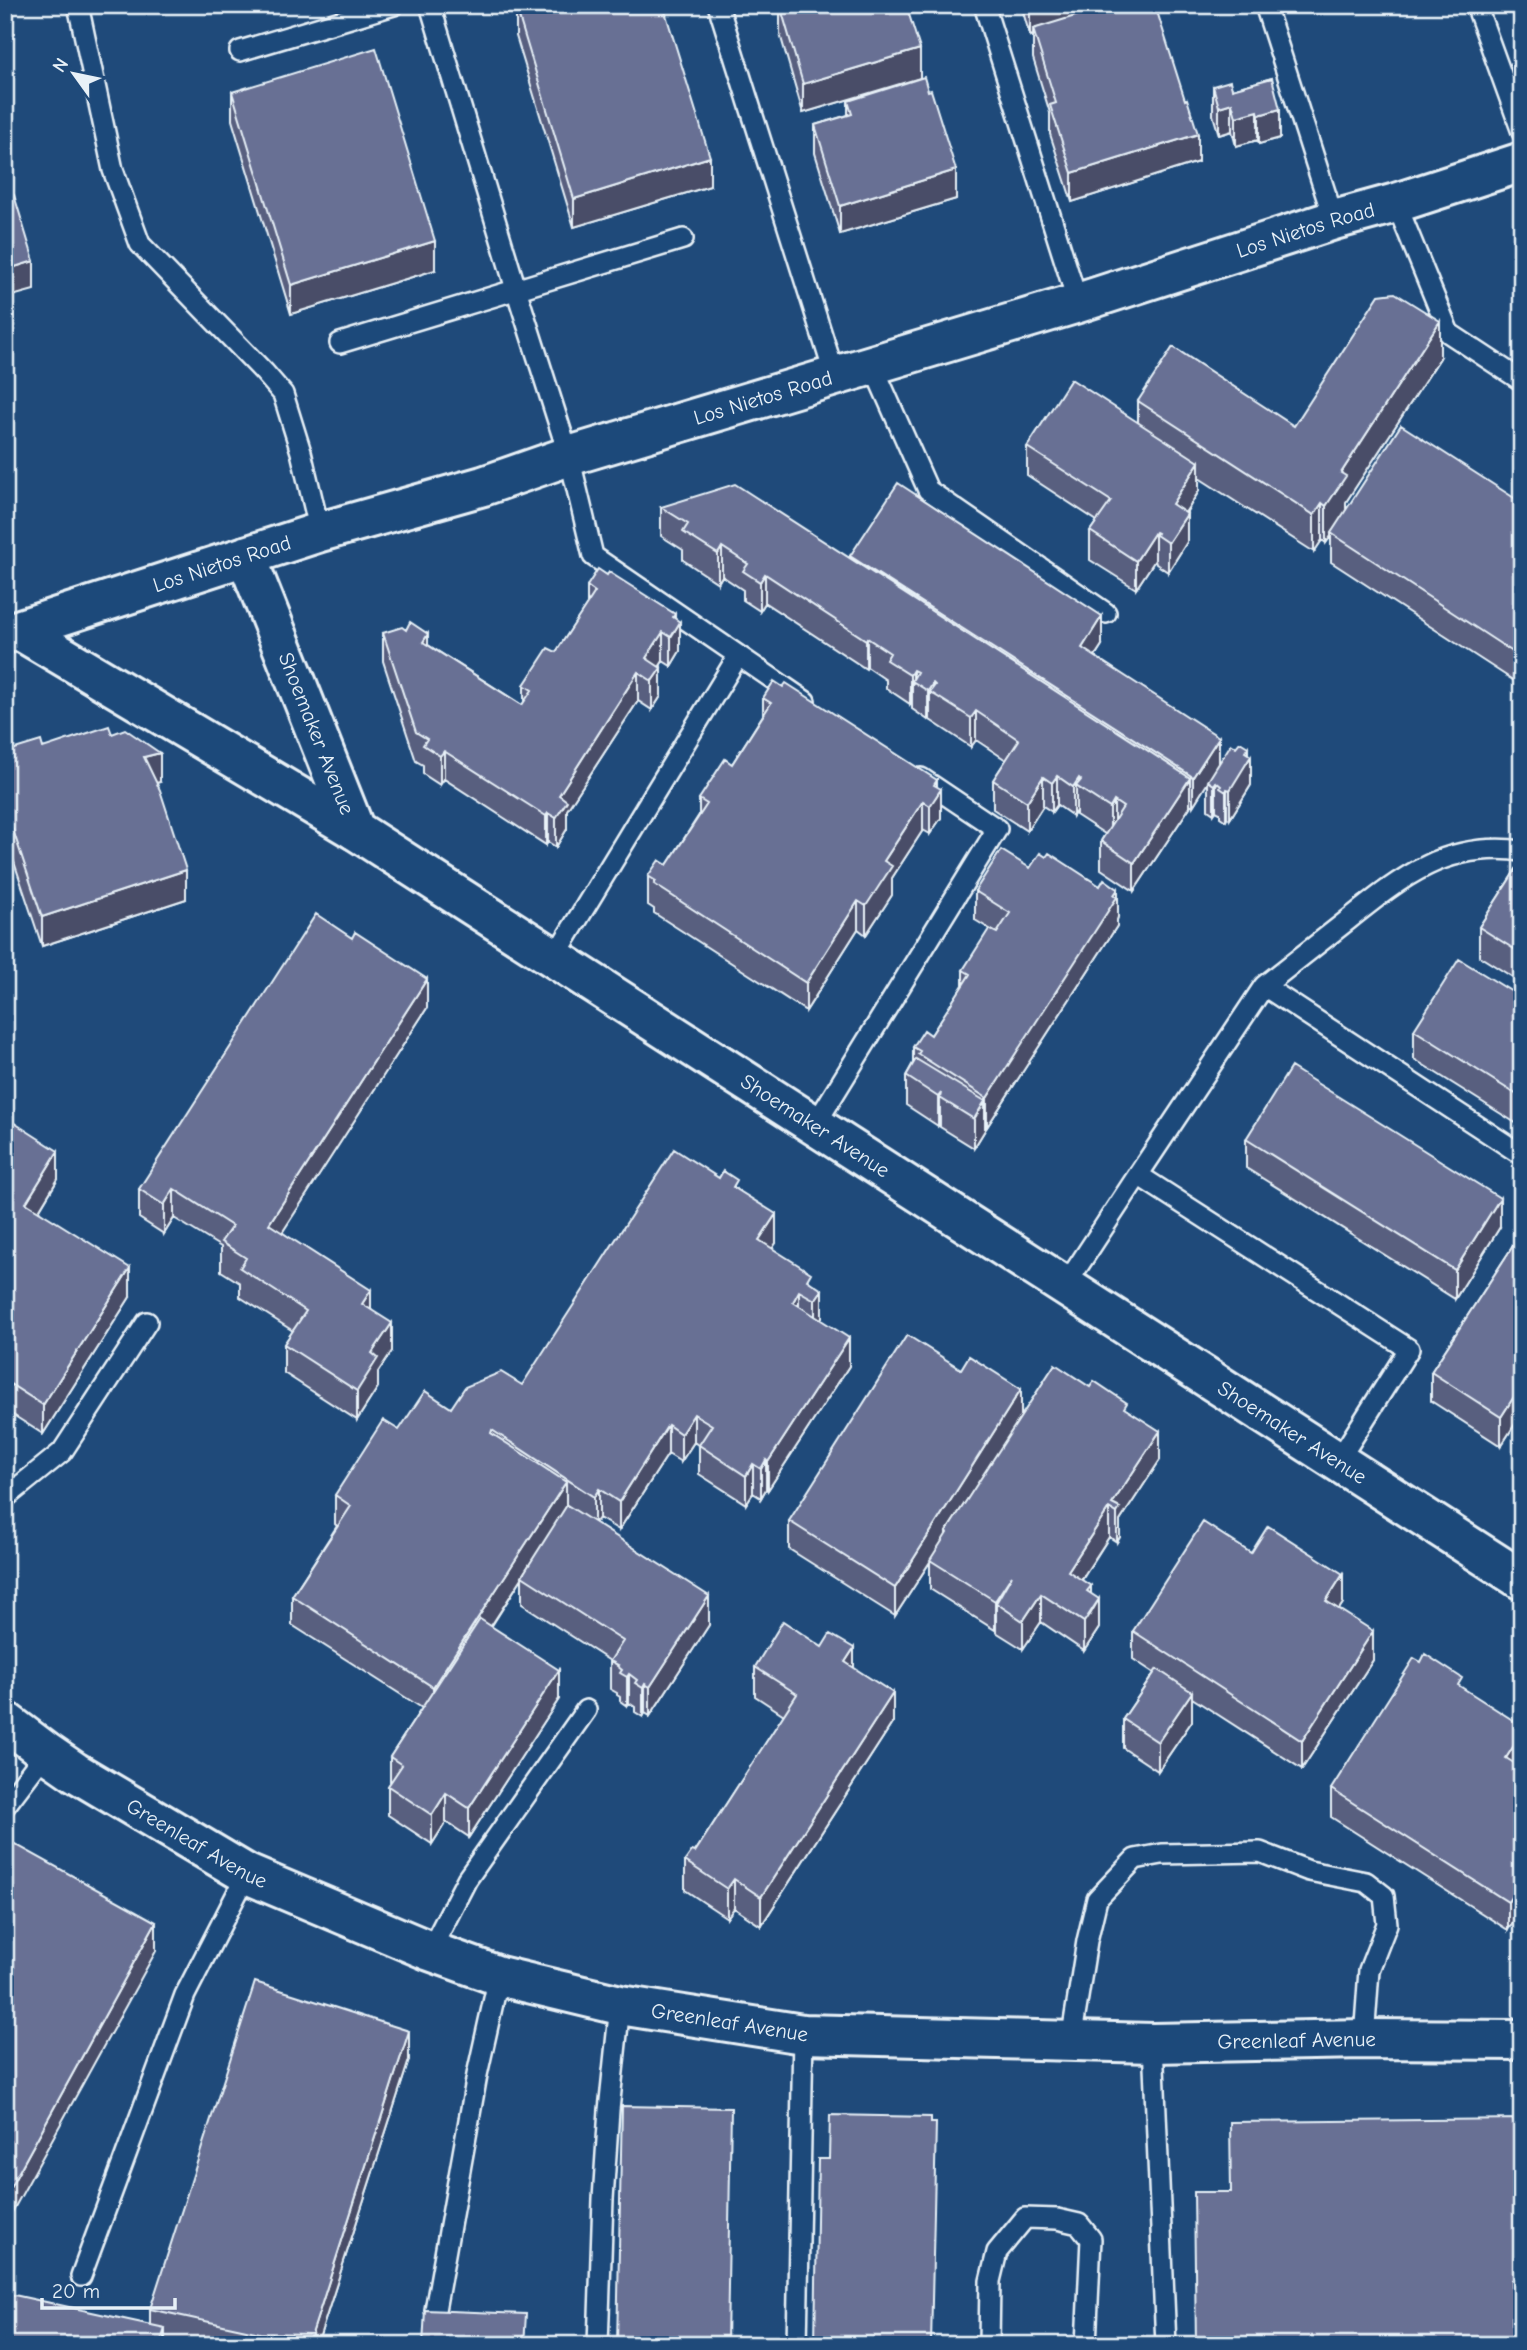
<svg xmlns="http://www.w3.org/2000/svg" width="1527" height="2350" font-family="'Comic Neue',sans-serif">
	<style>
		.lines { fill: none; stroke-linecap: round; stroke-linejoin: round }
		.lane-casing { stroke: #e8f1f8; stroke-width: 24 }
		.street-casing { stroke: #e8f1f8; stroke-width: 44 }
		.secondary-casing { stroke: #e8f1f8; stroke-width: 44 }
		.lane { stroke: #1f4a7a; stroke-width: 19 }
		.street { stroke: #1f4a7a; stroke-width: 38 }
		.secondary { stroke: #1f4a7a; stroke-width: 38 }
		.wall { fill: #595f7f; stroke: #e8f1f8; stroke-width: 2 }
		.shaded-wall { fill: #484e68; stroke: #e8f1f8; stroke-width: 2 }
		.building { fill: #676f94; stroke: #e8f1f8; stroke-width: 2 }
		.labels { text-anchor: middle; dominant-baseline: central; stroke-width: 6; stroke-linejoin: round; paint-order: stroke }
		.street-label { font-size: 21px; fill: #e8f1f8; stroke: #1f4a7a }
	</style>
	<rect width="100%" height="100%" fill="#1f4a7a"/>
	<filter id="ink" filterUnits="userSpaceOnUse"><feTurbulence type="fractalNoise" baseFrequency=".0143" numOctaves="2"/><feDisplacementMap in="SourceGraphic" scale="14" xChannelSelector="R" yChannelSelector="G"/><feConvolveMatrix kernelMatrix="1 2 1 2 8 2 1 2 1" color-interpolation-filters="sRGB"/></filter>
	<g filter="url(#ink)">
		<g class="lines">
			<defs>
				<path id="lane" d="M78,5l35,165 27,74 124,128 19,22 18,58 19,80
					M430,5l86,284 53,167 24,100 212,145
					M718,5l117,371
					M984,5l94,298
					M1265,5l69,215
					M1476,5l46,127
					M240,51l154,-46
					M1396,203l53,130 73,48
					M340,343l343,-104
					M873,366l55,124 178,123
					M554,958l184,-302
					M1264,986c28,-22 56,-44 84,-66 55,-44 99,-79 174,-69
					M815,1125l182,-296 -76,-51
					M1138,1175l126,-189 258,169
					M1065,1286l73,-111 271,174 -71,112
					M5,1498l57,-46 85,-130
					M5,1806l41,-54
					M430,1951l37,-72 119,-169
					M1071,2041l16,-100 10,-42 38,-40 27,-5 98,-2 49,19 57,11 18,14 3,28 -18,46 -5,69
					M1153,2043l13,302
					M81,2276l104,-281 62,-121
					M435,2310l42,-235 22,-99
					M598,2345l5,-146 6,-89 11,-105
					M797,2345l6,-311
					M989,2345l1,-64 7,-29 28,-34 32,1 22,5 12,15 -5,106"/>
				<g id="street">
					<path id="s1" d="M246,556l109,274 1167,750"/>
				</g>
				<g id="secondary">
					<path d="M19,630l336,200"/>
					<path id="s2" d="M5,634l315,-102 163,-46 86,-30 509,-153 256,-83 62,-17 126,-41"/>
					<path id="s3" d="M5,1721l41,31 29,20 172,102 183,77 69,25 121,29 183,29 350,9 211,-4 158,1"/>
				</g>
			</defs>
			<use href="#lane" class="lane-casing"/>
			<use href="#street" class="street-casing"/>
			<use href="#secondary" class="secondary-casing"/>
			<use href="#lane" class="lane"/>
			<use href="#street" class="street"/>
			<use href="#secondary" class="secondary"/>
		</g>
		<path class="wall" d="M780,5l140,73 -117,35 -23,-79z
			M1021,5h134l43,157 -126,40 -22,-68v-21l-17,-55v-23l-3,1z
			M516,7l194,179 -136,41 -58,-191z
			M1272,78l8,60 -21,6 -1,-4 -22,6 -4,-15 -13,4 -6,-20v-29l19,3z
			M232,92l203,178 -144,44 -59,-194z
			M848,101l108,98 -116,35 -25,-81v-28l33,-10z
			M1440,358l-94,144v8l176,-7v183l-191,-124v-26l-5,7 -4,-3 -8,12 -115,-74v13l-13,22 1,29 -19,30 -12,-8 -1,-4 -19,29 -46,-29v-29l7,-10 -70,-46v-28l111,-25v-21l156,25z
			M661,507l189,52v-3l252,89 -7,11 124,108 29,-10 3,31 -21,34 -3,-1 -1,3 -6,-4v-4l-4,-2 -2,3 -6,-4v-28l-15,24 -3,-2v3l-56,84 -33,-22v-28l4,-7 -29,-19v-4l-3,5 -16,-11 -5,7 -9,-6 -16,25 -34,-22v-29l13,-20 -30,-20 -5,7 -41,-27v-4l-2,4 -16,-11v-8l-2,3 -24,-16v-8l-19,-13 -1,2 -101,-66 -5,8 -17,-11v-10l-21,-14 -4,7 -35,-23v-10l-22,-14z
			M587,586l88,33 5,32 -9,15 -8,-5 -4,6 2,29 -9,14 -14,-9 -71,109v19l-11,18 -8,-5 -2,3 -102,-66 -4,6 -17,-11v-9l-7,-4 -33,-100v-28l45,12 94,60 2,-3v-17l32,-33 31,-47z
			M763,698l174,89 4,31 -11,16 -7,-4 -31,48v17l-26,40 -8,-6 -52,82 -152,-98v-4l-6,-4v-29l19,-11 32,-50v-16l33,-35 31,-49z
			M112,734l48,48 -4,1 30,116 -144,47 -37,-111v-83l38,-4z
			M1522,860v123l-43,-27v-29z
			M1030,868l88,49 -1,3v6l-130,201 -2,-2v5l-11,18 -34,-21v-3l-2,2 -32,-21v-29l7,-13v-16l18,-12 32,-49v-16l30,-39 -18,-11v-29z
			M1522,998v129l-108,-68v-29z
			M427,1008l-145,224 89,77 21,42 -14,21v15l-21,33 -73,-47v-29l9,-13 -53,-34v-14l-19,-12v-24l-47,-29 -10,16 -25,-16v-29z
			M5,1117l53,62 -19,32 91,86 -87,137 -33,-21 -5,7z
			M1246,1139l254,88 -45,72 -209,-131z
			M737,1189l39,54 -4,5 39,35 11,35 -1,2 28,46 -81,124 -2,-1 -5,9 -8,-5 -7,11 -47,-30v-28l-5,-4 -13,20 -13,-8 -49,76 -20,-12 -4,5 114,102 -59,91 -5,-3 -2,4 -8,-5v-5l-6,-4 -2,3 -7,-5v-4l-3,-2v-2l-7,-4v-28l-88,-57v-26l-31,49 68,72 -90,138 -23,-15 -14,22 -44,-29v-29l2,-3v-26l32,-49 -130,-83v-29l45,-70 -2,-2v-29l64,-65 52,-22 71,-23z
			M1522,1232v181l-21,33 -70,-45v-29z
			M1127,1410l33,50 -40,61v16l-3,5 -8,-5 -27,43 9,14 8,34 -15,23 -43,-29 -18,27 -27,-17v-4l-1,2 -65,-41v-27l-35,54 -106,-67v-28l232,-105z
			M1251,1553l92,50 -4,6 34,51 -71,109 -110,-71v23l-34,50 -35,-23v-29l31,-46 -21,-14v-28z
			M755,1667l99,1 39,54 -132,204 -27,-18 -7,10 -42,-28v-29l10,-9 89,-137 -29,-19z
			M1462,1688l57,78 -11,164 -177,-113v-28z
			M409,2060l-92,285h-134l-18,-4v4l-15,-20v-16z
			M1522,2119v190h-10l-281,-117z"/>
		<path class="shaded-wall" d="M1037,5h94l-98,24v6l-3,1v-29z
			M920,49v29l-117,35v-29z
			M1232,103v28l-13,4v-28z
			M1280,109v29l-21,6v-29z
			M1258,111v29l-22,6v-29z
			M1198,134v28l-126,40v-29z
			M710,157v29l-136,41v-28z
			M956,170v29l-116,35v-28z
			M435,241v29l-144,44v-29z
			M34,261v29l-29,8v-28z
			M1440,321v37l-94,144v11l-15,20v3l-5,7v-37l15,-33z
			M1199,462v29l-27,42v-29z
			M1322,503v37l-8,12v-37z
			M1187,514v28l-19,30v-29z
			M1155,532v28l-19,29v-28z
			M722,547v29l-4,7v-29z
			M765,574v29l-5,8v-29z
			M675,614v16l5,-8v29l-9,15v-29l2,-20z
			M1102,616v29l-20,31v-28z
			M663,632v29l-12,19 -5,-22z
			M428,634v29l-5,-21z
			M867,638v29l-1,2v-29z
			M661,668v28l-9,14v-29z
			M913,670v12l-1,-1v20l-2,3v-29z
			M638,672v29l-71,109v19l-11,18v-29l3,-23z
			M933,683v11l-3,-2v24l-2,4v-29z
			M976,711v29l-5,7v-29z
			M1219,737v28l-26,41v-29z
			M1248,747v14l3,-5v29l-21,34v-29l15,-38z
			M444,751v28l-4,6v-29z
			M160,753v29l-16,4v-29z
			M1057,776v29l-5,7v-29z
			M1043,777v29l-16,25v-29z
			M1079,778v10l-3,-2v25l-3,5v-29z
			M1190,778v29l-56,84v-28z
			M937,780v15l4,-6v29l-11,16v-28l4,-21z
			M1216,782v29l-2,3v-29z
			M1227,789v29l-1,3v-29z
			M923,801v29l-31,48v17l-26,40v-29l18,-45z
			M1114,801v29l-4,7v-29z
			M548,813v29l-2,3v-29z
			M186,870v29l-144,47v-29z
			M1118,889v28l-1,3v6l-130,201v-29z
			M858,901v28l-52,82v-28z
			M427,979v29l-158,245v-29z
			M941,1093l-1,5v26l-2,2v-29z
			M985,1101v29l-11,18v-29z
			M58,1151v28l-32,53v-29z
			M174,1189v29l-10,16v-29z
			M1500,1198v29l-45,72v-29z
			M776,1214v29l-17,26v-29z
			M130,1268v29l-87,137v-29z
			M371,1290v29l-9,-15z
			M822,1290v28l-7,11v-29z
			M799,1291v29l-6,-18z
			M392,1323v28l-14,21v15l-21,33v-29l15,-38z
			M849,1338v28l-81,124v-28z
			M10,1384v29l-5,7v-28z
			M1522,1384v29l-21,33v-29z
			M1021,1389v29l-75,114v5l-51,79v-28z
			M694,1414v28l-13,20v-28z
			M668,1425v29l-49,76v-28z
			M1160,1431v29l-40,61v16l-3,5v-29l-5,-9z
			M766,1460v29l-5,9v-29z
			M753,1464v29l-7,11v-28z
			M566,1482v28l-44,66v2l-89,138v-29z
			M599,1489v29l-5,7v-28z
			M1109,1508v29l-41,63v-29z
			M1343,1574v29l-17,26v-28z
			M1012,1575l-16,28v25l-1,2v-29z
			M1091,1586v27l8,-14v29l-15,23v-29l3,-31z
			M1041,1594v28l-18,27v-28z
			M709,1596v29l-59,91v-29z
			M1373,1631v29l-71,109v-28z
			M854,1648v29l-9,-15z
			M559,1670v29l-90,138v-29z
			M629,1674v29l-2,3v-29z
			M645,1684v29l-2,4v-29z
			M1192,1692v29l-34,50v-29z
			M893,1693v29l-132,204v-29z
			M1522,1733v29l-16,25v-29z
			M446,1793v29l-14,22v-29z
			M734,1879v29l-7,10v-29z
			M1522,1879v29l-14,22v-28z
			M156,1922v29l-151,274v-28z
			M409,2031v29l-92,285h-5v-11z
			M165,2328v17h-5z"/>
		<path class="building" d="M522,5h141l47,152 -136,42 -58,-192z
			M780,5h126l14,44 -117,35z
			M1111,5h44l30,95 2,-1 11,35 -126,39 -22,-68 6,-2 -23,-74z
			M376,48l59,193 -144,44 -59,-193z
			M924,77l4,14 3,-1 25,80 -116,36 -25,-81 37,-11 -4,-13z
			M1272,78l8,31 -21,6 -1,-4 -22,6 -4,-14 -13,4 -6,-21 17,-5 2,8z
			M14,195l20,66 -29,9v-73z
			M1395,293l45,28 -99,152 5,3 -20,30 -4,-3 -8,12 -176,-114 35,-54 121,79 85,-131z
			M1071,379l128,83 -27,42 15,10 -19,29 -12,-8 1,-2 -2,-1 -19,29 -46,-30 21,-30 -84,-54z
			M1401,425l121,78v155l-191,-125z
			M898,483l204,133 -20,32 137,89 -26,40 -343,-221z
			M735,484l455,294 -56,85 -33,-22 22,-34 -9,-6 -4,7 -34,-22 5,-6 -2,-2 -6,9 -16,-11 -5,7 -9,-6 -16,25 -34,-22 26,-40 -43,-29 -5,7 -41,-26 5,-7 -2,-2 -5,8 -16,-10 5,-9 -4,-2 -3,5 -24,-15 4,-7 -23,-15 -1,2 -101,-66 -5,8 -17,-11 5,-7 -26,-17 -4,7 -35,-22 5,-8 -27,-17z
			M598,569l9,6 2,-3 66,42 -2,3 7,5 -9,15 -8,-5 -17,26 15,10 -9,13 -14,-9 -79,123 8,6 -11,17 -8,-5 -2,3 -102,-65 -4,5 -17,-11 4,-6 -11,-7 -33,-99 19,-6 4,3 4,-8 18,12 -5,8 99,63 10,-15 -8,-5 24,-37 8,4 39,-60 -8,-6z
			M774,681l9,6 3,-4 151,97 -3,5 7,4 -11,17 -7,-5 -39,60 8,5 -26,40 -8,-5 -52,82 -152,-99 2,-3 -8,-5 11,-16 8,5 40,-61 -8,-5 26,-40 7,5 39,-61 -8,-5z
			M109,726l3,8 13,-5 35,24 -16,4 16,33 26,80 -144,47 -37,-111v-54l36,-11 2,7z
			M1240,742l8,5 -3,5 6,4 -21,34 -3,-1 -1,3 -6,-4 1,-2 -5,-4 -2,3 -6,-4 23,-37 5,3z
			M1001,850l29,18 10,-15 6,4 3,-4 51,33 4,-7 14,10 -4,6 3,2 -130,201 -69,-44 2,-3 -7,-4 11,-17 7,5 39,-61 -7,-4 26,-41 8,4 13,-20 -35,-22z
			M1522,860v94l-43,-27z
			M316,914l36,24 3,-6 72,47 -158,245 102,66 -9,14 30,19 -20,30 6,5 -21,33 -73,-47 22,-33 -66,-43 6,-10 -25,-16 11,-16 -58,-37 -10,16 -25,-16z
			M1459,959l63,39v100l-108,-68z
			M916,1059l69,42 -11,18 -34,-21 1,-5 -3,4 -32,-21z
			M1291,1067l209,131 -45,72 -209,-131z
			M5,1117l53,34 -32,52 104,65 -87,137 -33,-21 -5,8z
			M674,1149l45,29 4,-7 14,9 -4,7 43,27 -17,26 52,33 -4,7 15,10 -7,10 -16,-9 -6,11 56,36 -81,124 -2,-2 -5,9 -8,-5 -7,12 -47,-31 13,-20 -18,-11 -13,20 -13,-9 -49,77 -20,-13 -5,8 -102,-67 -1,3 75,49 -133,205 -141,-91 59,-90 -16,-11 48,-75 16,10 26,-39 26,17 14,-21 36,-15 21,13z
			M1522,1232v152l-21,33 -70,-45z
			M907,1335l54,34 8,-13 52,33 -126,199 -106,-67z
			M1055,1364l35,23 4,-6 33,22 -3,5 36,23 -48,73 8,4 -3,5 -8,-5 -41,63 23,15 -4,5 12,8 -15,23 -43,-28 -18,27 -27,-18 16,-28 -17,26 -65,-41 17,-27 -1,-1z
			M567,1505l142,91 -59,91 -5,-3 -2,4 -8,-5 2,-3 -8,-6 -2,3 -7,-4 2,-3 -5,-4 1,-1 -8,-4 13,-20 -101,-65z
			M1203,1522l48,31 17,-27 75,48 -17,27 47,30 -71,110 -169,-110z
			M480,1619l79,51 -90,138 -23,-15 -14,22 -44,-29 14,-21 -12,-8z
			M783,1621l39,26 8,-13 24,14 -9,14 48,31 -132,204 -27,-18 -7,10 -42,-28 7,-10 3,1 102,-158 -42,-27z
			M1425,1654l37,24 -4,7 64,41v7l-16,25 16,10v111l-14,23 -177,-113 83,-131 7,4z
			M1157,1669l35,23 -34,50 -35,-23z
			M6,1839l150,83 -151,275v-356z
			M255,1982l154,49 -97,303 -52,-1 -110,-24z
			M622,2106l109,2 -4,237h-110z
			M830,2115l101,2v6h5l-5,222h-116l3,-186h11z
			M1522,2119v161h-10v65h-316l-2,-153h37l-1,-70z
			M5,2293l160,35 -5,17h-155z
			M425,2310l101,4 -2,31h-101z"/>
	</g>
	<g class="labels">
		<g class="street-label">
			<text stroke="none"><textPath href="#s2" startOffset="1362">Los Nietos Road</textPath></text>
			<text stroke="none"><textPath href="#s2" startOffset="794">Los Nietos Road</textPath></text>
			<text stroke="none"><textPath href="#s2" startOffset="228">Los Nietos Road</textPath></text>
			<text stroke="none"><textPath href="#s1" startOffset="191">Shoemaker Avenue</textPath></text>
			<text stroke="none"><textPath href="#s1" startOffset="842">Shoemaker Avenue</textPath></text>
			<text stroke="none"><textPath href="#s1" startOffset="1409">Shoemaker Avenue</textPath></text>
			<text stroke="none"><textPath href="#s3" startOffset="228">Greenleaf Avenue</textPath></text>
			<text stroke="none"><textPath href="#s3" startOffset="794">Greenleaf Avenue</textPath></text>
			<text stroke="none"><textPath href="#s3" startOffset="1362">Greenleaf Avenue</textPath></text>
		</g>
	</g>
	<rect width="1527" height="2350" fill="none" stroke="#1f4a7a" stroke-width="28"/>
	<rect x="14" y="14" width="1499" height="2322" fill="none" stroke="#e8f1f8" stroke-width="2.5" filter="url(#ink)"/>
	<g transform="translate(74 74) rotate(303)" stroke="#1f4a7a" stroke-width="5" paint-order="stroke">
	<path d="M0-5L12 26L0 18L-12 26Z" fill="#e8f1f8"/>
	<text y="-10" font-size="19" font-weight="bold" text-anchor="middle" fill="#e8f1f8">N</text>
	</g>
	<path d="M42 2298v10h133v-10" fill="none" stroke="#e8f1f8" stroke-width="3.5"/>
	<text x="52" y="2298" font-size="21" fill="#e8f1f8" stroke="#1f4a7a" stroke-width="5" paint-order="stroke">20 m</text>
</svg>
